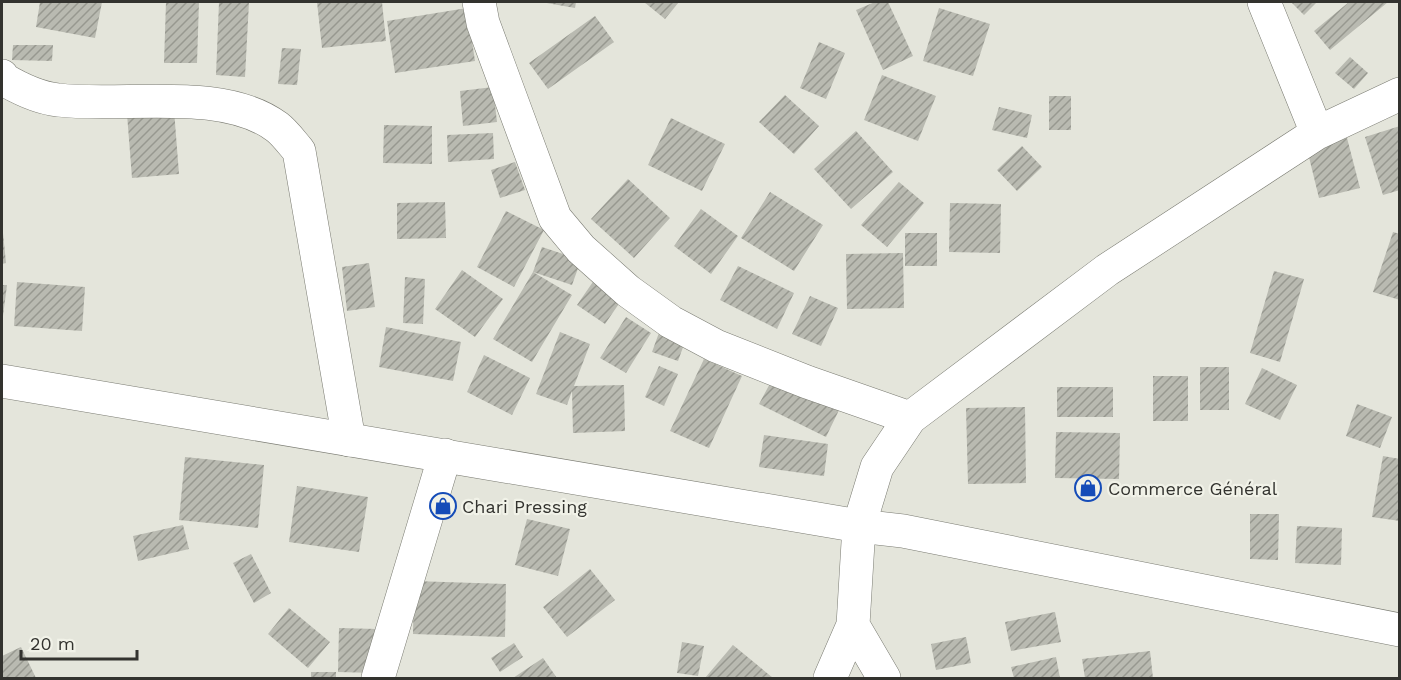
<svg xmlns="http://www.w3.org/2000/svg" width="1401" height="680" font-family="'Work Sans',sans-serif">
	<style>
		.building { fill: url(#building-hatch) }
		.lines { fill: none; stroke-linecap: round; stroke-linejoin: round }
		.minor-casing { stroke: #7a7b72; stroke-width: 34 }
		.tertiary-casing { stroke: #7a7b72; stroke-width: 34 }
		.minor { stroke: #fff; stroke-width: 33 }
		.tertiary { stroke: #fff; stroke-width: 33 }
		.labels { text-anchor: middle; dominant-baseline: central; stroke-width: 4.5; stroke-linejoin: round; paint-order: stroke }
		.poi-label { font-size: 18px; fill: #33332f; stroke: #f1f2e8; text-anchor: start }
	</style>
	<defs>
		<pattern id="building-hatch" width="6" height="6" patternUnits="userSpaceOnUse" patternTransform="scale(1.5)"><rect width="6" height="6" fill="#b9bab1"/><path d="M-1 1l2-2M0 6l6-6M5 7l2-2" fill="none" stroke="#979890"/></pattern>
	</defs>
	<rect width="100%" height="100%" fill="#e4e5db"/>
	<path class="building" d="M40,2h62l-7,36 -59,-11z
		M166,2h33l-2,61h-33z
		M219,2h30l-4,75 -29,-2z
		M317,2h65l4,39 -64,7z
		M541,2h35l-1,6z
		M644,2h35l-14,17z
		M875,2h13l25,54 -30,14 -27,-60z
		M1291,2h26l-13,13z
		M1349,2h39l-58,48 -16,-19z
		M467,8l8,53 -80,12 -8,-52z
		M939,8l51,16 -17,52 -50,-15z
		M595,16l19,26 -66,47 -19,-26z
		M819,42l26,11 -19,46 -26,-11z
		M13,45h40l-1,16 -40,-1z
		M282,48l19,1 -4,36 -19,-1z
		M1350,57l18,16 -14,16 -19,-16z
		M882,75l54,21 -18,45 -54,-21z
		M493,87l4,35 -34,4 -3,-35z
		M785,95l34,31 -25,28 -35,-32z
		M1049,96h22v34h-22z
		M999,107l33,8 -5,23 -35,-8z
		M174,110l5,64 -47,4 -5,-64z
		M671,118l54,26 -23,47 -54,-26z
		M384,125l48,1v38l-49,-1z
		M1400,126v64l-17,5 -18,-58z
		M856,131l37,41 -42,37 -37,-40z
		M493,133l1,26 -46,3 -1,-27z
		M1347,138l13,50 -41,10 -12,-49z
		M1022,146l20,21 -25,24 -20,-21z
		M515,162l10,28 -25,8 -9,-28z
		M628,179l42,39 -36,40 -43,-39z
		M899,182l25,21 -37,44 -26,-22z
		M770,192l53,33 -29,46 -53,-33z
		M445,202l1,36 -49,1v-36z
		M950,203l51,1 -1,49 -51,-1z
		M701,209l37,27 -27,38 -37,-28z
		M506,211l38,19 -30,57 -37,-20z
		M1393,232l7,2v66l-27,-8z
		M2,233h1l3,30 -4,1z
		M905,233h32v33h-32z
		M542,247l39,13 -9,25 -39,-13z
		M903,253l1,55 -57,1 -1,-55z
		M369,263l6,44 -28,4 -5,-44z
		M738,266l56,27 -17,36 -57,-29z
		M462,270l41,29 -28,38 -40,-28z
		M1274,271l30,8 -24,83 -30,-9z
		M533,272l39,23 -40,67 -39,-23z
		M597,276l28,19 -20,29 -28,-19z
		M405,277l20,2 -2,45 -20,-1z
		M17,282l68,5 -3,44 -68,-5z
		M2,285h5l-4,31h-1z
		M810,296l28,12 -17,38 -29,-12z
		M626,317l25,16 -25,40 -26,-15z
		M386,327l75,15 -8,39 -74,-14z
		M660,330l26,9 -8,22 -26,-9z
		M560,332l30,12 -16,42 50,-1 1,46 -52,2 -1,-42 -5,14 -31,-11z
		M484,355l46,23 -18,37 -45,-23z
		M704,359l38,17 -33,72 -39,-17z
		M659,366l19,8 -14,32 -19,-9z
		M1200,367h29v43h-29z
		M1262,368l35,17 -17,35 -35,-16z
		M775,374l65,34 -14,29 -67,-33z
		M1153,376h35v45h-35z
		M1057,387h56v30h-56z
		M1357,404l35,13 -12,31 -34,-12z
		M1025,407l1,76 -58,1 -2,-76z
		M1056,432l64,1 -1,46 -64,-1z
		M764,435l64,9 -4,32 -65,-9z
		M1383,456l17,3v62l-28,-4z
		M185,457l79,8 -6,63 -79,-8z
		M297,486l71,11 -9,55 -70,-10z
		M1250,514h29l-1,46 -28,-1z
		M527,519l43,10 -12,47 -43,-11z
		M183,525l6,24 -51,12 -5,-25z
		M1297,526l45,2 -1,37 -46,-2z
		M251,554l20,39 -17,10 -21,-40z
		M590,569l25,31 -48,37 -24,-30z
		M414,581l92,3 -1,53 -92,-3z
		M289,608l41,34 -22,26 -40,-34z
		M1055,612l6,30 -50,9 -6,-29z
		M339,628l38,1 -1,44 -38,-1z
		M966,637l5,26 -35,7 -5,-26z
		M682,642l22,4 -6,30 -21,-3z
		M514,643l9,14 -23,15 -9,-14z
		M733,645l40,33h-68z
		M21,647l15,31h-34v-22z
		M1150,651l3,27h-68l-3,-19z
		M1056,657l4,21h-46l-3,-11z
		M543,658l14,20h-44z
		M311,672h25v6h-25z"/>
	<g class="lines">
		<defs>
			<path id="minor" d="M479,2l4,21 72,195 26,31 47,42 43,31 45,24 91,36 103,36
				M1264,2l53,131
				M2,76l1,3c17,10 35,19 55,21 65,8 164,-14 219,27 8,6 15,16 22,24l50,289
				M853,625l31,53
				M378,678l67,-223
				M830,678l23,-53 6,-99 18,-59 33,-49 197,-148 210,-137 83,-39"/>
			<path id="tertiary" d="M2,381l857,145 44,5 497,99"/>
		</defs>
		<use href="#minor" class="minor-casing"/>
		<use href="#tertiary" class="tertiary-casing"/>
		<use href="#minor" class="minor"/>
		<use href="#tertiary" class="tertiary"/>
	</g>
	<defs>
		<symbol id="shop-ring" viewBox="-11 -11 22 22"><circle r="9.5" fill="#f1f2e8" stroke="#154cb8" stroke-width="1.5"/><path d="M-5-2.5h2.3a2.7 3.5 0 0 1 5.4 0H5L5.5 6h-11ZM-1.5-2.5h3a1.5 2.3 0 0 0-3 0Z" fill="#154cb8"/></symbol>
	</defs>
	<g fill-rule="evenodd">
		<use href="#shop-ring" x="1073" y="473" width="30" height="30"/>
		<use href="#shop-ring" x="428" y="491" width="30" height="30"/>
	</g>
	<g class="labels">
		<g class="poi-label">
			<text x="1108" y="488">Commerce Général</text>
			<text x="462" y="506">Chari Pressing</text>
		</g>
	</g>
	<rect width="1401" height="680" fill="none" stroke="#33332f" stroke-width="6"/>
	<path d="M21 650v9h116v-9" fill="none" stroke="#33332f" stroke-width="3"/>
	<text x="30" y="650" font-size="18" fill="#33332f" stroke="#f1f2e8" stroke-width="4.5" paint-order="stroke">20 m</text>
</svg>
